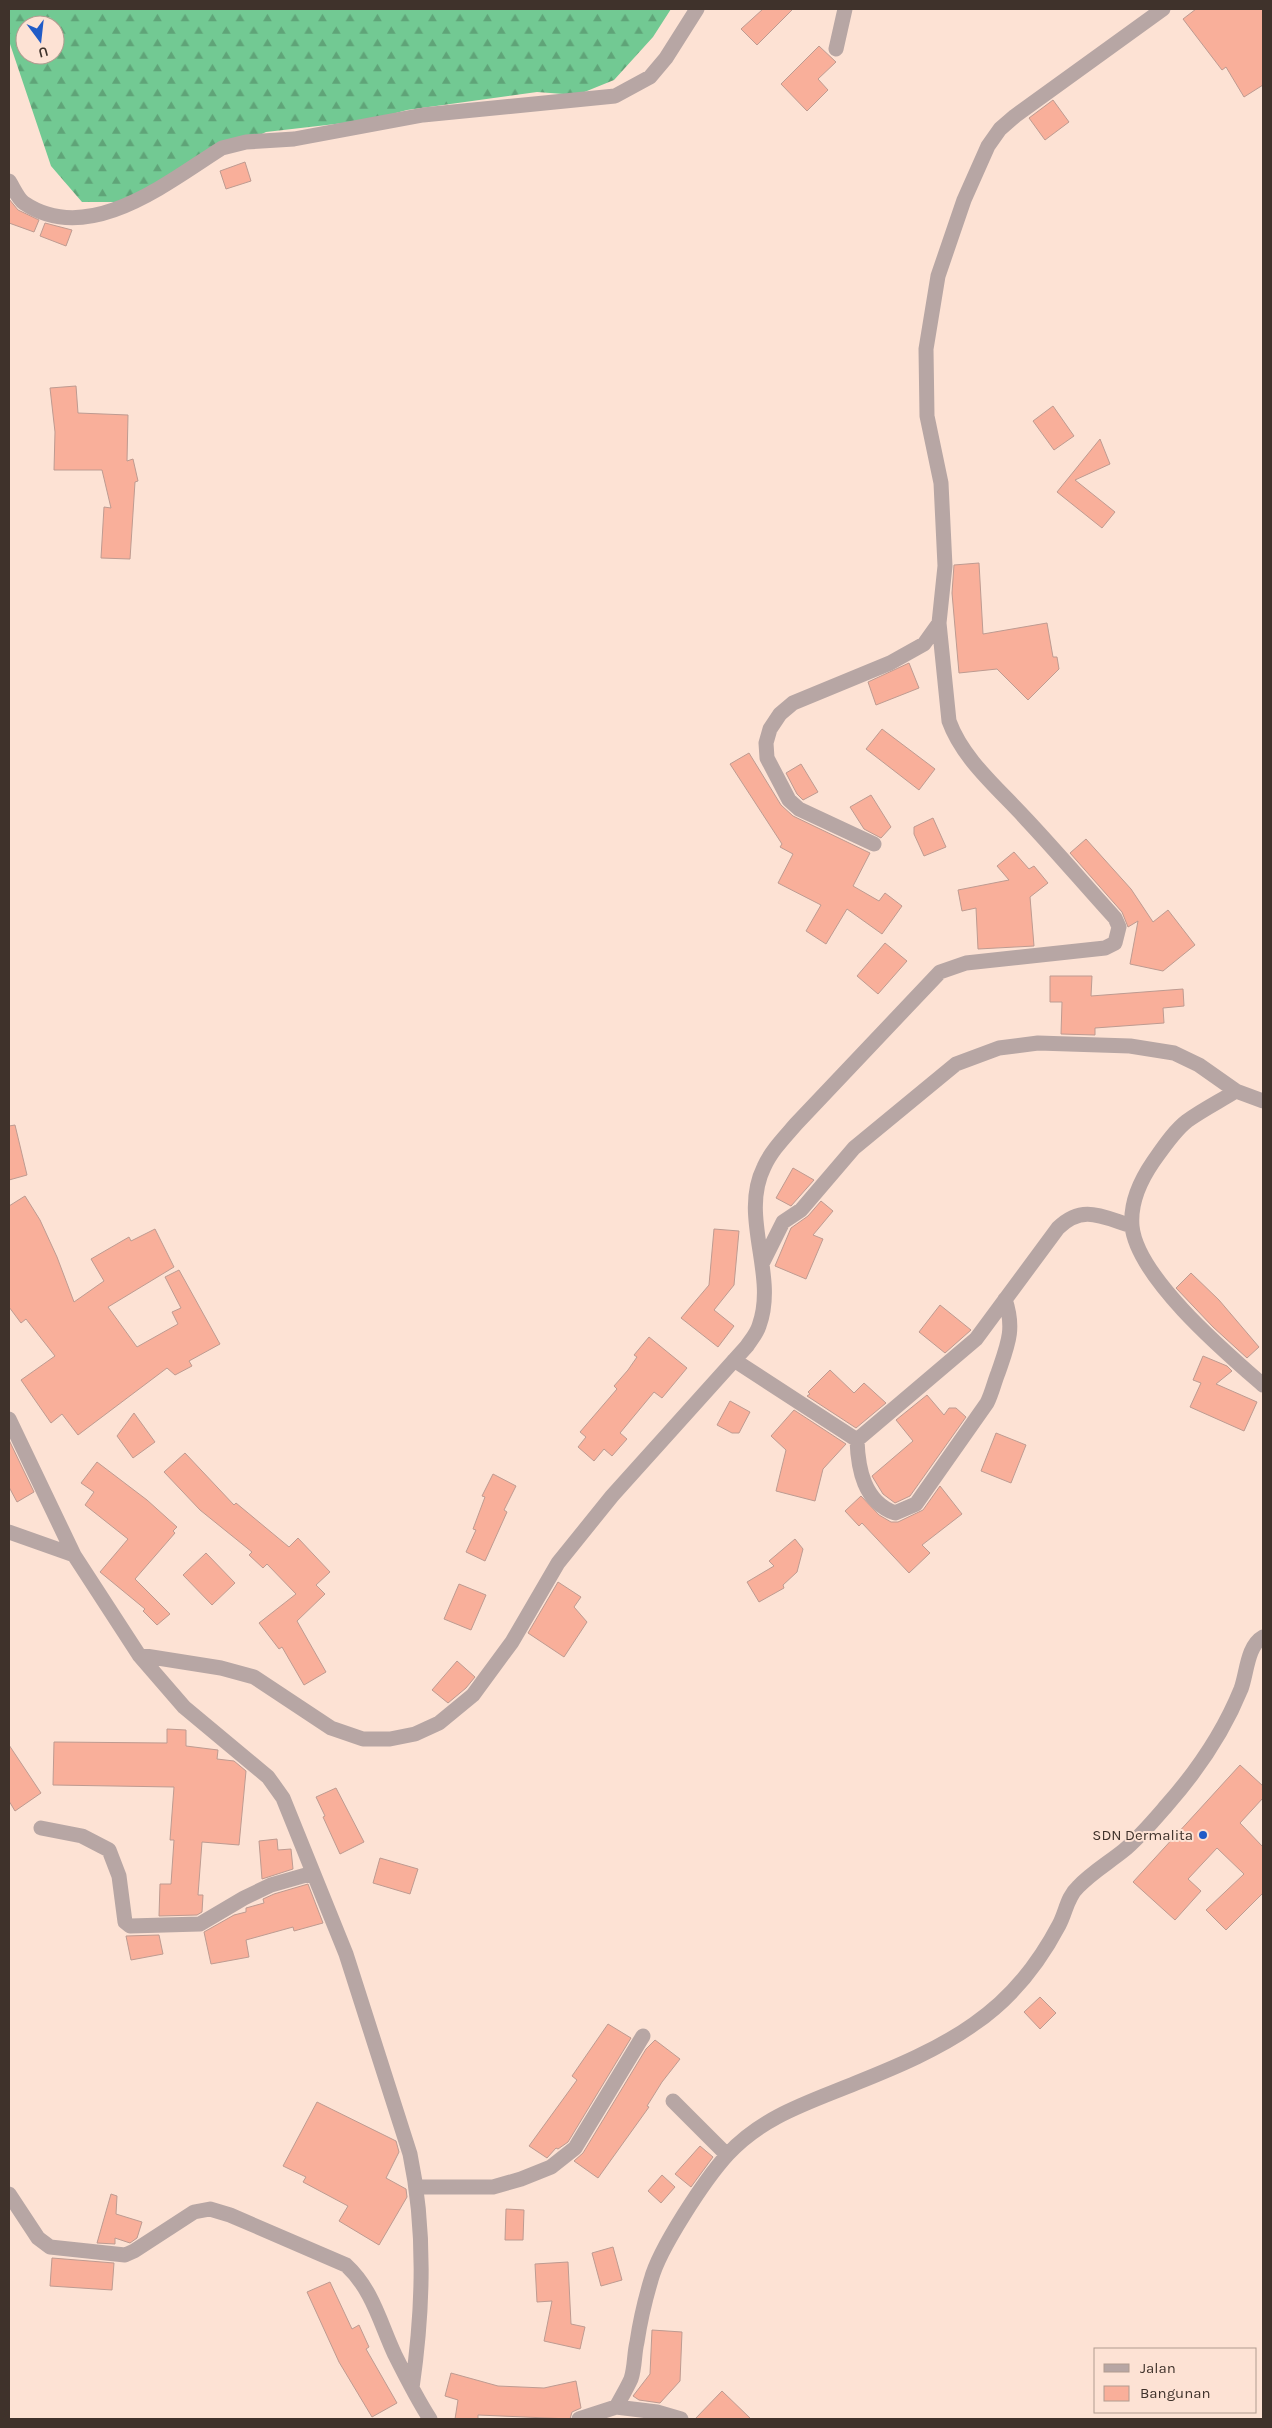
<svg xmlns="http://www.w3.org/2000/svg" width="1272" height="2428" font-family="Karla,sans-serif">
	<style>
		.forest { fill: url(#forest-firs); fill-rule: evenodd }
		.building { fill: #f9af9a; stroke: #be9b91 }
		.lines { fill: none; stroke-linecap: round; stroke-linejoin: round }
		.minor { stroke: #b7a6a4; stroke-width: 15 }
		.poi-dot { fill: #205bc7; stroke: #fde2d4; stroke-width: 2 }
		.labels { text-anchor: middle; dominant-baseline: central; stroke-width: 4; stroke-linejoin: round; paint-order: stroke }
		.poi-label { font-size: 15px; fill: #3f322b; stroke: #fde2d4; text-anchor: end }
	</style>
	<defs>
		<pattern id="forest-firs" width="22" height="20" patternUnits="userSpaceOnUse" patternTransform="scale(1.25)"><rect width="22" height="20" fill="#72c993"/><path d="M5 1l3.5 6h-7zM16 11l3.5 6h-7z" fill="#5fa478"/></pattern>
	</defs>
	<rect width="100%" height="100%" fill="#fde2d4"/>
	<path class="forest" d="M9,9h662l-18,28 -39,43 -37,15 -40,-3 -130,18 -37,10 -104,12 -146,70h-38l-31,-36 -42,-125zM25,25h30v30h-30z"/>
	<path class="building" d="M763,9h30l-36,36 -16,-16z
		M1196,9h67v76l-19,12 -18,-30 -4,3 -39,-51z
		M819,46l17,16 -18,17 10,11 -21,21 -26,-27z
		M1053,100l16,22 -24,18 -16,-22z
		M245,162l6,19 -25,8 -6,-18z
		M9,199l9,11 21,10 -5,12 -25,-9z
		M45,223l27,7 -6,16 -26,-10z
		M76,386l2,27 50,2 -1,46 6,-2 5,22 -3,1 -5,77 -29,-1 3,-51 7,1 -9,-38h-48l1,-38 -5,-44z
		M1053,406l21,30 -20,14 -21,-29z
		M1100,439l10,25 -35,16 40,32 -13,16 -45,-36z
		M979,563l4,71 64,-11 6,34h4l2,12 -31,31 -31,-31 -38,4 -7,-80 2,-28z
		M909,663l10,25 -43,17 -8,-23z
		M882,729l53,40 -16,21 -53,-41z
		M749,753l32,52 12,11 77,37 -17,33 26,15 6,-8 17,13 -20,28 -35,-25 -21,35 -20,-13 15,-26 -43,-22 15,-29 -13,-7 2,-3 -52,-80z
		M801,764l17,28 -15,8 -6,-6 -11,-21z
		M871,795l20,32 -10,11 -17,-9 -14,-22z
		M933,818l13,29 -22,9 -10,-22v-7z
		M1086,839l45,50 22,33 15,-12 27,35 -32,26 -33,-7 8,-43 -10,6 -6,-15 -52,-59z
		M1014,852l15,17 5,-3 14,17 -18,14 4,49 -56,3 -2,-41 -14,3 -4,-21 51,-10 -12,-14z
		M885,943l22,18 -29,33 -21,-18z
		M1050,976h42l-1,20 92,-7 1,17 -21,2 1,15 -69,5v7l-34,-1 1,-32h-12z
		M15,1125l12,50 -18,5v-54z
		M793,1168l21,12 -23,26 -15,-8z
		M25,1196l15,24 17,37 17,45 30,-21 -13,-22 38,-22 2,4 24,-12 19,38 -66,40 29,40 41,-23 -6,-12 9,-4 -16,-31 14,-7 41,74 -31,17 3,5 -17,9 -8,-7 -89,67 -16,-21 -11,9 -30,-43 34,-24 -29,-37 -5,4 -12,-16v-101z
		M821,1201l12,10 -20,24 10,4 -17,40 -31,-13 16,-38 17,-12z
		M714,1229l25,2 -5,54 -20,25 20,16 -16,21 -37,-29 28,-33z
		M1191,1273l28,27 40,47 -12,11 -34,-31 -37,-39z
		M940,1305l31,25 -26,23 -26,-21z
		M649,1337l38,31 -25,30 -8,-6 -34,41 7,6 -15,17 -8,-7 -10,12 -16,-14 8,-10 -6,-5 37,-43 -3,-3 14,-16 9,-13 -3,-2z
		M1203,1356l24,10 5,5 -16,13 41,18 -13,29 -54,-24 11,-24 -8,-3z
		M830,1370l24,23 10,-10 22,20 -30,25 -49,-32 3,-2 -2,-2z
		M927,1395l17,20 5,-7h7l10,9 -56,79 -15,7 -12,-9 -11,-18 41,-35 -17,-21z
		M730,1401l20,11 -11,21h-7l-15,-8z
		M794,1410l52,34 -23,25 -8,32 -39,-10 10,-41 -15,-14z
		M134,1413l21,29 -22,16 -16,-22z
		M996,1433l30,12 -15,38 -30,-12z
		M9,1440l25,52 -17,10 -8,-15z
		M185,1453l49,52 2,-2 53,44 9,-9 32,34 -14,13 9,9 -28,27 29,51 -22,13 -22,-38 -3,2 -20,-26 37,-29 -29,-30 -4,4 -14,-13 3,-3 -52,-42 -36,-38z
		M97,1462l50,38 30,27 -4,4 2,2 -40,46 35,35 -13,11 -14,-14 2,-2 -45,-37 28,-33 -43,-34 9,-13 -13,-9z
		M493,1474l23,12 -12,24 3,2 -22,49 -19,-9 10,-22 -3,-1 12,-32 -3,-1z
		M940,1486l22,28 -40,31 8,8 -21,20 -47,-50 -3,3 -14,-15 16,-15 18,19 12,7h7l25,-12z
		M795,1539l8,10 -6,23 -14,13 1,3 -25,14 -12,-20 27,-16 -5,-5z
		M206,1553l29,30 -23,22 -29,-30z
		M558,1582l23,15 -7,10 13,15 -23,35 -36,-24z
		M459,1584l27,11 -15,35 -27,-11z
		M457,1661l18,16 -9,11 -18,15 -16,-13z
		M167,1729l19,1v16l32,4 -1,9 17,2 12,10 -7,74 -37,-3 -4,53h5l-1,17 -5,3 -38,1 1,-32h11l3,-44h-4l4,-53 -121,-2 1,-43 113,1z
		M9,1745l32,48 -26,18 -6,-10z
		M1240,1765l23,21v12l-23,25 23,24v46l-37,37 -20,-20 38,-36 -27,-26 -29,31 13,12 -26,29 -42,-38z
		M336,1788l28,54 -24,12 -17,-37 2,-1 -9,-19z
		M277,1839l1,11 13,-1 2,20 -31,10 -3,-38z
		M380,1858l38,11 -8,25 -37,-11z
		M308,1884l15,39 -29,8 -1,-4 -47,13 3,17 -38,7 -7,-32 30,-17 12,-3v-4l18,-5 -1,-4 11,-5z
		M159,1935l4,19 -32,6 -5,-24z
		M1040,1997l16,16 -16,16 -16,-17z
		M608,2024l23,14 -63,104 -10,7 -2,-1 -9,10 -18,-12 48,-66 -5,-4z
		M655,2040l25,19 -18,23 -15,24 2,1 -51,71 -24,-17 9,-8 63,-104z
		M317,2102l79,39 3,11 -13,26 20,11 1,8 -28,48 -40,-24 9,-15 -45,-24 3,-5 -23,-11z
		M700,2146l13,11 -22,30 -16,-13z
		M662,2175l13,12 -14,16 -13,-12z
		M111,2194l6,2 -1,18 26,8 -5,16 -7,5 -15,-5v6l-18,-1z
		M506,2209l18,1 -1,30h-18z
		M613,2247l9,33 -21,6 -9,-33z
		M52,2258l62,5 -2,27 -62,-4z
		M568,2262l3,62 14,3 -5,22 -36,-8 8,-40 -15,1 -2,-38z
		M330,2282l22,47 7,-4 10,22 -3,2 31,54 -25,14 -33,-55 -32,-70z
		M652,2330l30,2 -2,49 -20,22 -21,-3 -6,-4 17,-22z
		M451,2373l47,13 46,2 32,-7 5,27 -9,4 -2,7 -92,-4v4h-23l3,-19 -13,-4z
		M722,2391l29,28h-56z"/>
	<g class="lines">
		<path class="minor" d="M836,49l9,-40
			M9,181c4,6 9,18 15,22 65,44 144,-21 198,-55l24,-6 48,-3 129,-24 192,-19 35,-19 16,-19 31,-49
			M874,844l-75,-35 -10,-9 -22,-42 -1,-15 4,-14 10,-15 13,-11 97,-40 34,-19 15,-21
			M1236,1091c-16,10 -34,19 -49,30 -13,10 -24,27 -34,41 -13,19 -23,40 -21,64 5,51 93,126 131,159
			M762,1264l21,-42 18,-12 53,-62 102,-84 43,-16 39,-5 92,3 44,7 25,12 37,26 27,10
			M734,1360l123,80 119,-101 82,-111c25,-24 44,-11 74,-2
			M9,1419l65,136 65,100 45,52 84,70 15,21 63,156 64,200c16,76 13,158 2,234
			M857,1440c1,29 7,62 38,73l21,-9 71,-101c5,-10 7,-20 11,-30 10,-29 17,-44 7,-74
			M9,1532l65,23
			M139,1655l82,13 33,9 77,51 32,11h27l25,-5 24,-11 34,-28 39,-53 46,-79 54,-67 135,-150c4,-6 10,-13 12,-20 19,-51 -20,-109 5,-159 7,-16 20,-29 32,-43l144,-152 26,-9 139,-15 10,-5 4,-16 -4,-9c-30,-33 -58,-66 -88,-98 -27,-30 -64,-60 -78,-99l-10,-98 6,-57 -4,-83 -14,-67 -1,-67 12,-73 26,-76 24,-54 12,-17 15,-13 148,-107
			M41,1828l41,8 27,14 10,26 6,46 5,4 70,-2 44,-26 27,-13 42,-12
			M673,2101l54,54
			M416,2187h77l28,-8 30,-12 24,-19 68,-112
			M9,2194l29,44 12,9 75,8 9,-4 60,-39 16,-3 20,6 116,50c27,25 34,58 49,90 11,22 22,44 35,64
			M616,2407l41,5 24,7
			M579,2419l37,-12c5,-9 11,-19 15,-28 4,-12 3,-25 6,-37 3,-20 8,-42 14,-62 8,-31 54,-101 77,-126 35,-38 82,-52 128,-71 40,-16 83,-34 118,-59 38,-26 64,-59 85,-99 7,-13 8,-28 19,-38 13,-14 30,-24 45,-36 16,-13 31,-31 44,-46 30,-34 57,-74 74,-116 6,-16 6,-43 22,-52"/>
	</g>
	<circle class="poi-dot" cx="1203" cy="1835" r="5"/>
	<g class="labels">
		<g class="poi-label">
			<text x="1193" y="1835">SDN Dermalita</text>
		</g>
	</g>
	<rect width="1272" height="2428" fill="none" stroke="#3f322b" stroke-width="20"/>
	<rect x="1094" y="2348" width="162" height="65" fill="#fde2d4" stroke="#b19c90"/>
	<rect x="1104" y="2364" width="25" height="8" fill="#b7a6a4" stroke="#b19c90"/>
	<text x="1140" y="2373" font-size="15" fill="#3f322b">Jalan</text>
	<rect x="1104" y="2386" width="25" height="15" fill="#f9af9a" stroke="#b19c90"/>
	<text x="1140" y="2398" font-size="15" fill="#3f322b">Bangunan</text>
	<g transform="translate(40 40) rotate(165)"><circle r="24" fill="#fde2d4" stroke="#b19c90"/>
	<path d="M0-4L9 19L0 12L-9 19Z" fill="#205bc7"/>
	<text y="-8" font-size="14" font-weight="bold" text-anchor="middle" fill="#3f322b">U</text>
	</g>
</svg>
